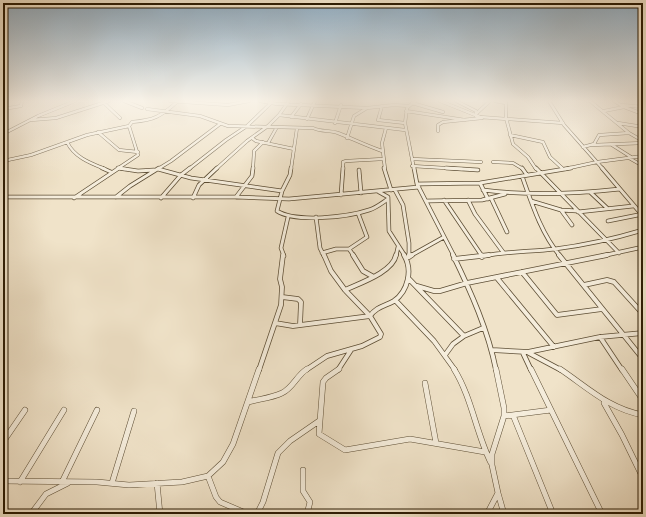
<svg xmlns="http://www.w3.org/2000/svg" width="646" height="517" font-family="'Old Standard TT',serif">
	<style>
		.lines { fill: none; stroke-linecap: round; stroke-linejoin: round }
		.street-far3-casing { stroke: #5c4d34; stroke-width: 3.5 }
		.street-far2-casing { stroke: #5c4d34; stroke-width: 4.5 }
		.street-far1-casing { stroke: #5c4d34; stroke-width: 5.5 }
		.street-casing { stroke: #5c4d34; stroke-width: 6 }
		.street-far3 { stroke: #f5eddc; stroke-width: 2.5 }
		.street-far2 { stroke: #f5eddc; stroke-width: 3 }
		.street-far1 { stroke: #f5eddc; stroke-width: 4 }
		.street { stroke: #f5eddc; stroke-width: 5 }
	</style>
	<rect width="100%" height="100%" fill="#f0e3c9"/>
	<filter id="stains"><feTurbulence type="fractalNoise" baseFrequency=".005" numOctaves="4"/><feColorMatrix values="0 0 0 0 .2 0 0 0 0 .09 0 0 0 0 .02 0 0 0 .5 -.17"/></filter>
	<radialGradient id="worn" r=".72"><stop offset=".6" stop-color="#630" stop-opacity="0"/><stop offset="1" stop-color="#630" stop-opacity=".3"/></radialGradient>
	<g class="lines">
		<defs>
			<path id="street-far3" d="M124,101l18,7
				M170,101l58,4 21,-4
				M260,101l17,3 90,4 27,-3 15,1
				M440,101l40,16 83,6
				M456,101l20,10v5
				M495,101l11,2
				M506,101v17l7,26 15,13 8,12
				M549,101l15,24 39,44
				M590,101l39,32 14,8
				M614,101l10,6 19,7
				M103,102l17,16
				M412,103l31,9
				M622,105l21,2
				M382,106l-4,14 27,3
				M3,109l18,-3 1,-5
				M147,109l53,7 28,10 85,2c8,4 17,2 25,5 15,6 29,13 44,18
				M406,111l59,9
				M604,111l20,-4
				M477,113l13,-12
				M279,115l126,15
				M291,117l10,-13
				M307,119l8,-18
				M31,120l25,-2 53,-17
				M335,123l6,-18
				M618,123l25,4
				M438,131v-6l5,-3 39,-4
				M98,132l21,18 19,2
				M3,134l35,-18 37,-15
				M510,135l33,7 7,15 12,11
				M252,138l4,3 38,8
				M347,138l7,-22 13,-8
				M67,142c7,15 23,21 38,27
				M268,143l9,-16
				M592,145l51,-2
				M612,145l19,12
				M583,147l11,-3 5,-9 30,-2
				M629,158l14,8
				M412,159l69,3
				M3,161l28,-6 56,-20 42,-9 3,-4c22,-2 28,-5 45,-20
				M493,162l20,1 10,6
				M412,166l50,3
				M118,168l7,1
				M117,169l21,-14 -9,-29
				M158,169l13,-8 49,-37
				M189,169l37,-29 21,-14 25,-24
				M216,169l31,-28 21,-15 11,-11 10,-14
				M253,169l1,-18 9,-9
				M291,169l6,-41
				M343,169v-7l3,-1 37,-2
				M385,169l-3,-26 4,-15
				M414,169l-9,-46 2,-15 8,-7
				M565,169l32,-7 46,-6"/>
			<path id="street-far2" d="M102,168l9,4
				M118,168l20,3 16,-1
				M384,168l7,22
				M414,168l3,16 37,72
				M446,168l32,2
				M522,168l5,7
				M536,168l83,85
				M602,168l41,48
				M158,169l33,9 91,13 -5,20c19,12 71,6 92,-1 7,-2 13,-7 19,-11
				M359,170l2,23
				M522,176c10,28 19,57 38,80
				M480,183l8,16
				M417,184l63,-1 91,-15
				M395,190l8,15 6,38v13
				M483,190c46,6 91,4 137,-1
				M282,191l8,-16 1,-7
				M379,192l9,5 1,34 16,25
				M590,192l17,16
				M341,195l2,-27
				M3,197h233l53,2 130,-12
				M116,197l14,-11 29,-18
				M236,197l16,-21 1,-8
				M74,198l45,-30
				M161,198l20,-23 9,-7
				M193,198l6,-13 18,-17
				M491,198l16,34
				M444,200l38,56
				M468,200l7,14 28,38
				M426,201l56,-1 23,-6
				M531,201l30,9 16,1
				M561,210l11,15
				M578,212l55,-6
				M316,217l4,31 4,8
				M608,221l35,-7
				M322,253l14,-4h13
				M284,256l-3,-8 7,-31
				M354,256l-5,-7 18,-12 -9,-24
				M396,256l2,-9
				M410,256l34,-19
				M484,256c24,-5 47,-4 71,-7 32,-4 58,-10 88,-19
				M602,256l41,-9"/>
			<path id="street-far1" d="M353,255l10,16 9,5
				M409,255v2
				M453,255c18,37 35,75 43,115
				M481,255l1,2
				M559,255l84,104
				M409,257l3,-2
				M454,259l35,-4
				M522,272l35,43 45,-6
				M497,278l57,69
				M409,279l55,57 19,-8
				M584,285l23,-5 7,2 29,32
				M417,286l17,5h6l27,-8 140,-28
				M345,290c15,-7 48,-18 51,-35
				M282,297l16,2 3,3 -1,23
				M395,300l39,41 21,29
				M370,316c6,-9 15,-10 24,-15 14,-10 19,-31 10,-46
				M275,323l18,3 77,-10
				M600,337l22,33
				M492,350l36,2 72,-15 43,-4
				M523,353l8,17
				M529,353l32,17
				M445,355l8,-11 11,-8
				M259,370l22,-65 1,-18 -2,-8 3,-24
				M306,370l21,-14 35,-10 18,-9 1,-3 -11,-18 -25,-26 -14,-19 -7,-16
				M338,370l13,-20"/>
			<path id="street" d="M339,369l-13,9 -3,4 -4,52 26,16 65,-11 75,13
				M454,369c18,29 22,64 37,94
				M531,369l71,145
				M560,369c27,18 49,40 83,46
				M622,369l21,31
				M425,383l11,60
				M248,402c11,-3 24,-4 34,-9 11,-5 15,-18 25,-24
				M604,403l18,32 21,43
				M513,415l40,99
				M504,416l47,-6
				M3,442l22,-32
				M303,470v21l7,11 -3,12
				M208,476l8,21 4,5 28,12
				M3,481l94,1 32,3 53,-3 26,-6 15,-14 10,-18 26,-75
				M20,482l44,-72
				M62,482l35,-72
				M112,483l22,-72
				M157,483l3,31
				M498,493l6,21
				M31,514l15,-20 22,-11
				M257,514l6,-12 15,-49 12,-12 29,-20
				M487,514l11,-21 -6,-28v-11l12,-38v-8l-8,-39"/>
		</defs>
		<use href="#street-far3" class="street-far3-casing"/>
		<use href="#street-far2" class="street-far2-casing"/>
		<use href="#street-far1" class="street-far1-casing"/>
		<use href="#street" class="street-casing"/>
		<use href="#street-far3" class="street-far3"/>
		<use href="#street-far2" class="street-far2"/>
		<use href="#street-far1" class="street-far1"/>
		<use href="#street" class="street"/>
	</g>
	<linearGradient id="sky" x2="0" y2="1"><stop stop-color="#90acc1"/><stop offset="0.58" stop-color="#f8f2e7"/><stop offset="1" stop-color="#f8f2e7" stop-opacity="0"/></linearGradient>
	<rect width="646" height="174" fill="url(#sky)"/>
	<rect width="646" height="517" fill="none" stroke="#f0e3c9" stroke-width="16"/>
	<rect x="4" y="4" width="638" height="509" fill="none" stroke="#2b1b03" stroke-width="2"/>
	<rect x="8" y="8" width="630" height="501" fill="none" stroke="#2b1b03"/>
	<rect width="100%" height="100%" filter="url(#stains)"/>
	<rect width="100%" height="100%" fill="url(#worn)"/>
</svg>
